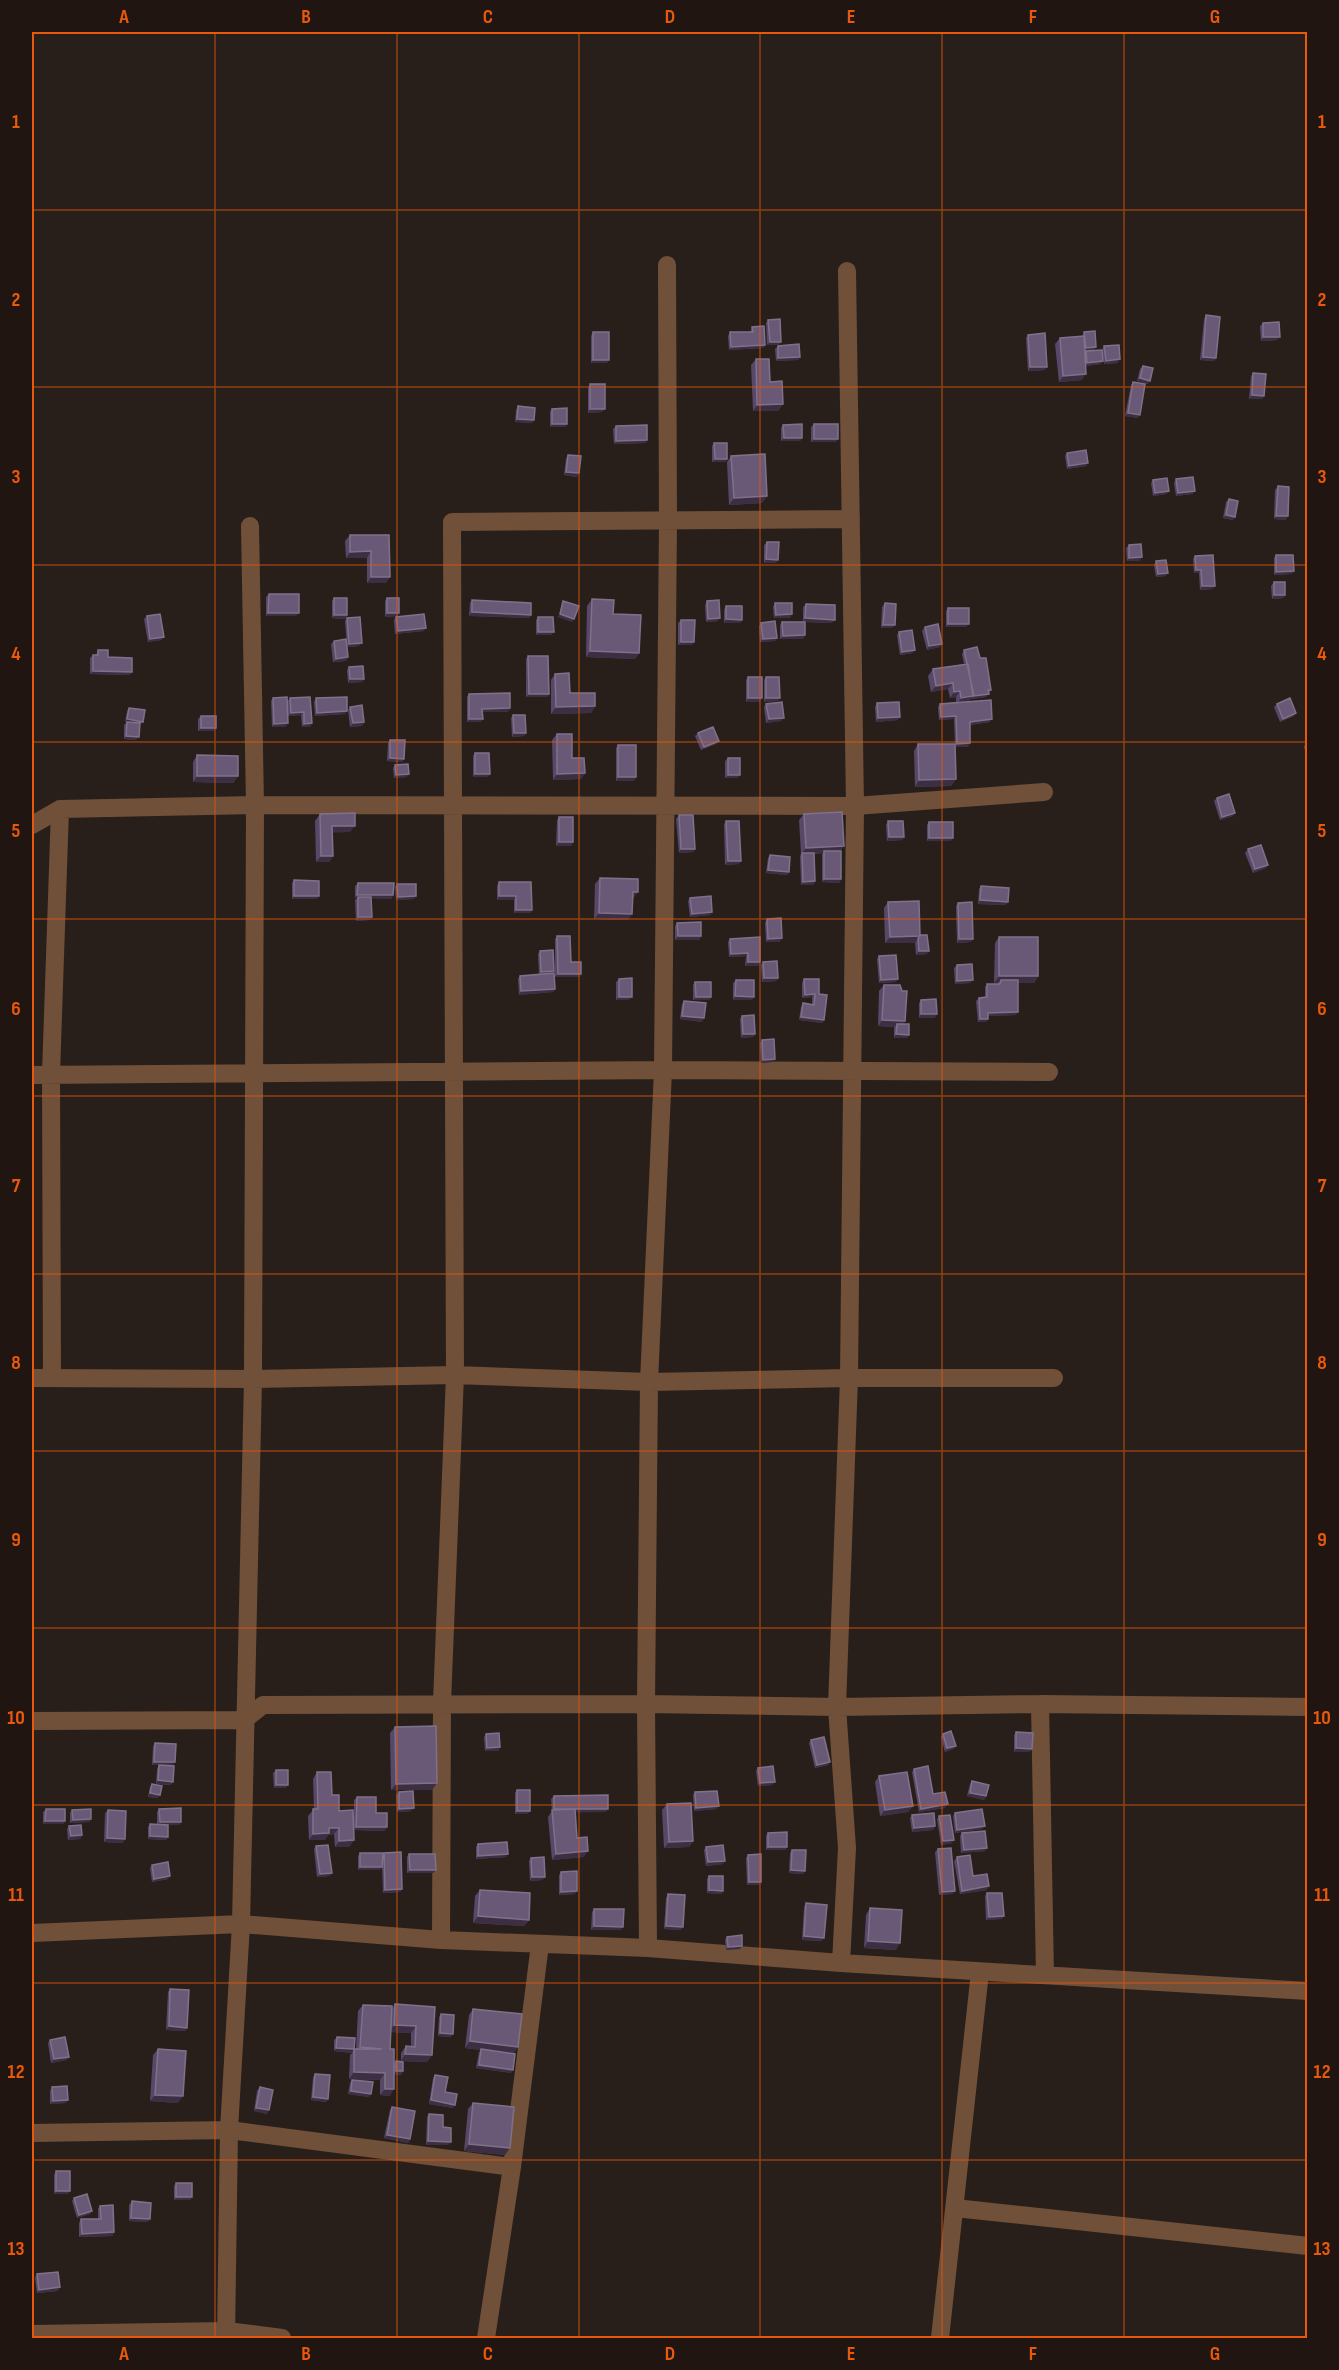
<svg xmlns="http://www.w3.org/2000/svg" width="1339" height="2370" font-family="'Sofia Sans Condensed',sans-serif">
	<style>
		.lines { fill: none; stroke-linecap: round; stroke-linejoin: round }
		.street { stroke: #71503a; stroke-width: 18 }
		.wall { fill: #574769 }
		.shaded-wall { fill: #3d2f43 }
		.building { fill: #695977; stroke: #80718a; stroke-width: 1.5 }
		.grid { fill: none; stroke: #e8590c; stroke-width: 1.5; stroke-opacity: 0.55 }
		.neatline { fill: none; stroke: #e8590c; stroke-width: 2 }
		.grid-label { font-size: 20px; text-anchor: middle; font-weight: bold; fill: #e8590c }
	</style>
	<rect width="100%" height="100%" fill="#291f1a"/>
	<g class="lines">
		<path class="street" d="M32,825l28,-16 195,-4 600,1 189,-14
			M32,1075l631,-5 386,2
			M32,1378l221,1 202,-4 194,7 200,-4h205
			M52,1378l-1,-304 9,-265
			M1040,1704l5,271
			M32,1721l212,-1 19,-15 383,-1 191,3 203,-3 268,3
			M32,1933l209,-9 200,16 207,8 193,15 467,28
			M441,1940l1,-237 13,-328 -3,-853 399,-3
			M648,1948l-2,-244 3,-322 14,-312 5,-549 -1,-256
			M841,1963l6,-115 -10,-141 12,-329 6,-572 -8,-535
			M32,2133l197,-3 283,37
			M955,2208l353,38
			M32,2334l195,-3 55,7
			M226,2338l3,-208 12,-206 12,-545 2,-574 -5,-279
			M486,2338l26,-171 28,-223
			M940,2338l40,-366"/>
	</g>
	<path class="wall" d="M1206,315l10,43 -2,3 -14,-1 4,-41z
		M768,320l13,22 -14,3 -1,-22z
		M1263,323l14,17 -16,1 -1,-15z
		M752,327l13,18 -2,3 -34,2 -1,-14 2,-4h20z
		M593,332l14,31h-16v-27z
		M1084,332l10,18 -9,1v1l17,-2 2,-4 14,17 -14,1 -2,-13 -1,13 -15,2 -4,14 -23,2 -4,-38 5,-6 22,-2z
		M1028,335l17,35 -17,1 -2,-33z
		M778,346l22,11 -2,3 -22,1 -1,-12z
		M756,359l27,45 -5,7h-25l-2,-46z
		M1143,366l5,18 -11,-3 3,-12z
		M1253,373l9,26h-13l2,-23z
		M1133,382l5,36 -13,-2 6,-31z
		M590,384l12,28 -14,1v-25z
		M518,406l16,14 -2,3 -17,-1 1,-12z
		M552,409l15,15 -2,3h-15v-15z
		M814,424l22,18h-25v-15z
		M783,425l19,13 -2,3h-19v-13z
		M616,426l31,14 -2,3 -31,1 -1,-15z
		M714,443l13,16 -2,3h-13v-16z
		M1067,453l21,10 -2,3 -19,3 -2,-13z
		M568,455l9,22 -13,-2 2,-16z
		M731,456l36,40 -5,7 -33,2 -2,-43z
		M1176,479l19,12 -3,3 -16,2 -2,-13z
		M1153,480l16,11 -3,3 -13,2 -2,-13z
		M1278,486l8,34 -12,-1 1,-29z
		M1229,499l4,21 -10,-2 3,-16z
		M350,535h39l-3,48h-19v-25h-21l-1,-17z
		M767,542l9,21h-12v-18z
		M1129,545l11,16h-13l-1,-13z
		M1276,555l18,16 -3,3 -17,1v-17z
		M1195,556l17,33 -12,1 -1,-17h-5l-1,-14z
		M1156,561l12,12 -3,3 -9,1 -2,-12z
		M1274,582l11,13 -2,3 -11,1 -1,-13z
		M269,594l27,22h-30v-19z
		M334,598l13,17 -2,4 -13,-1v-17z
		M387,598l12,15 -2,3 -12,1v-16z
		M592,599l21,15 26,39 -4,6 -49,-2 1,-51z
		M472,600l59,15 -2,3 -60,-2 1,-13z
		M707,601l11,20 -12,1 -1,-17z
		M775,603l15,15h-16l-1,-11z
		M885,603l7,25h-11l1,-21z
		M806,604l26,19 -27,-1v13l-2,4h-23v-14l2,-3h21v-15z
		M726,606l16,14 -2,3h-16v-13z
		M948,608l18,19h-20v-16z
		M147,616l17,21 -3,3 -13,2 -4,-23z
		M396,617l28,14 -29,3 -1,-14z
		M538,617l13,18h-15v-15z
		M347,618l12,28 -12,1 -2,-26z
		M681,620l11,25h-14v-22z
		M761,623l16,15 -2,3 -15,1 -1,-16z
		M925,627l17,17 -2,3 -13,3 -5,-19z
		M899,632l14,21 -13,2 -3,-20z
		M334,641l14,16 -2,4 -13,1 -2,-18z
		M98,650l10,7 22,18 -40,-1v-16l3,-3h3z
		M964,650l16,8 11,32 -5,7 -14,2 -1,-1 -2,4 21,20 -20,3 -2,22h-13l-1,-28 -15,1 -1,-13 2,-3 16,-2v-5l-6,1 -2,-9 -17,3 -3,-16 5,-7 31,-5 -2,-10z
		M528,656l21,38 -2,3h-21v-38z
		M349,667l15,12 -2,3 -14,1 -1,-13z
		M555,674l15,19 25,13 -4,7 -40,1v-34z
		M748,677l14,21 -3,4h-13v-22z
		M766,677l12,24 -14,1v-22z
		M469,694l39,18h-26l1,7 -3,3h-13v-25z
		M310,697l2,26 -2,4h-8l-1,-12 -13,1 -1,-14 3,-4z
		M273,698l13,29h-14l-1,-26z
		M316,698l31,13 -2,3 -30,2 -1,-14z
		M877,703l21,17 -22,2 -1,-15z
		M766,704l15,17 -15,2 -2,-16z
		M1277,704l17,12 -14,6 -6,-15z
		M350,707l14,15 -2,4 -12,1 -2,-17z
		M129,708l11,17h-1l-3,15 -12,-1v-14l3,-3h-2l2,-11z
		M513,715l13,18 -2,3 -12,1 -1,-19z
		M201,716l15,12 -2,3h-16v-12z
		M698,733l21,8 -3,3 -15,6 -6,-14z
		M557,734l15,24 13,15 -4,6 -28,1 -1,-40z
		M390,740l14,19 -2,3 -15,-1 1,-18z
		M1307,743h1v17h-1l-3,-14z
		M918,744l38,35 -5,7 -36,1 -1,-36z
		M618,745l16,36h-18v-33z
		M475,753l15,21 -3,3h-14v-21z
		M197,755l41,21 -5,7 -40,-1v-20z
		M728,758l12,17 -3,3h-12v-17z
		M395,765l14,9 -3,3 -12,1 -1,-10z
		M1217,798l16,18 -13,4 -6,-19z
		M320,814l30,18h-18l1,24 -4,6h-13l-1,-41z
		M804,814l40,32 -4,5 1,28 -2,4 -17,-1v-28l1,-1 -9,1 1,27 -2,4h-12l-1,-29 1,-2 -2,-34z
		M679,815l16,34 -2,3 -14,1 -3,-34z
		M559,817l14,25 -2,4h-15l1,-26z
		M726,821l13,43 -14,1 -1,-41z
		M888,821l16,16 -2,3 -15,1 -1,-16z
		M929,822l22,19h-24v-16z
		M1248,849l18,19 -13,5 -8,-20z
		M770,855l19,17 -2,3 -21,-2 2,-15z
		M600,878l33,21 -5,21 -34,-1 1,-35z
		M294,880l23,19h-25v-16z
		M499,882l33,28 -2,3h-16v-13h-17v-14z
		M358,883l35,12 -2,4 -20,-1 1,19 -3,3 -13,1 -1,-21 2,-2h-2v-12z
		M397,884l17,15 -18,1 -1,-13z
		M981,886l27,16 -3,3 -27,-1 1,-15z
		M690,898l22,14 -2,3 -20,2 -2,-16z
		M888,902l32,33 7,19 -11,1 -1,-13 -30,1 -1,-35z
		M958,903l15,36 -3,3 -13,1 -1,-37z
		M767,919l13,23h-14l-1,-19z
		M677,923l24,13 -2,4h-24v-14z
		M557,936l14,26 10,12 -2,3h-24v-38z
		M999,937l39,39 -4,7h-16l-2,32 -28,1 -2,6h-8l-2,-21 3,-3 6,-1v-10l2,-3h11v-1h-4l1,-40z
		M730,939l30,23 -2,4h-13l1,-10 -17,1 -1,-15z
		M540,951l12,23 3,15 -2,3 -34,3 -1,-16 2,-3 19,-1 -1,-21z
		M879,956l17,26 -17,1 -2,-24z
		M763,962l15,16 -2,3 -14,1 -1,-17z
		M957,965l13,18 -15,1 -1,-16z
		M619,979l10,21h-13v-18z
		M804,979l15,15 5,26 -2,3 -23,-3 2,-13 2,-4 9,1v-7l-10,1v-15z
		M736,980l16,20h-19v-17z
		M695,982l16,15 -2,3h-16v-15z
		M884,985l21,36 -2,3 4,14h-13v-11l-16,-1 1,-35z
		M921,1000l14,18h-16v-15z
		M684,1001l18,21 -22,-3 2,-15z
		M742,1016l13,18 -2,3 -12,1 -1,-19z
		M762,1040l11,22 -12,1 -1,-20z
		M395,1727l42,56 -5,7h-41l-1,-57z
		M1016,1732l14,20h-16v-17z
		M486,1734l14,13 -2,4h-13l-1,-14z
		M943,1734l13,12 -3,3 -8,3 -4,-15z
		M811,1740l17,25 -13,3 -6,-25z
		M155,1743l20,19 -2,3h-21l1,-19z
		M159,1765l12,20 -15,-1 1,-15z
		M758,1768l14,17 -14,1 -2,-15z
		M914,1769l19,25 12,14 -26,4 -7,-40z
		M276,1770l12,15 -3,3h-11l-1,-15z
		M317,1772l15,23 22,45 -5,7h-14l-1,-13 -6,1 -3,5h-16l-1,-24 6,-7 -1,-30z
		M879,1776l34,30 -5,6 -28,4 -5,-34z
		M972,1781l14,15 -2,4 -17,-4 3,-12z
		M152,1784l6,14 -10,-1 2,-10z
		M517,1790l13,21 -3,3h-12v-21z
		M399,1792l12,19 -14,1 -1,-17z
		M695,1792l21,17 -22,2 -1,-16z
		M554,1796l52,16h-31l2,26 7,19 -32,3 -4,-43 4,-6 -1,-12z
		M357,1797l19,16 11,14 -3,4 -30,-1v-30z
		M667,1804l26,37 -4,6 -25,1 -2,-38z
		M46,1809l19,12 -2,3h-20v-12z
		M159,1809l22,13 -2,3h-11v12l-2,3 -18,-1v-12l2,-3h7v-12z
		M72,1810l19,9 -2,3 -19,1v-10z
		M108,1810l15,33 -19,-1 1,-29z
		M955,1813l27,16 -27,4 -2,-17z
		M912,1815l23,11 -2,4 -21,2 -2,-14z
		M939,1816l13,27 -11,2 -4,-26z
		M69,1826l13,9 -2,4 -12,1 -1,-11z
		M768,1833l19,14 -2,3h-19v-14z
		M962,1833l23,18 -24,2 -1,-17z
		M478,1844l28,13 -30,2v-12z
		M316,1846l16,27 -3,3 -12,1 -3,-28z
		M706,1847l17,17 -17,2 -2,-16z
		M938,1849l17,42 -3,3 -13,1 -4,-43z
		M792,1850l13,21 -2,3 -14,-1 1,-20z
		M360,1853l23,2 1,-2 18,36 -2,3 -17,1 -1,-26 -2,3h-22v-14z
		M409,1854l27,16 -3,3h-26v-16z
		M748,1855l11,30h-12l-1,-27z
		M957,1857l16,19 14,14 -27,4 -6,-33z
		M531,1858l14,19 -3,3 -12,1 -1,-20z
		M152,1865l16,14 -16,3 -2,-14z
		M561,1872l14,22 -16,1v-20z
		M709,1876l14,15 -2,3 -14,-1v-14z
		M480,1890l49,30 -5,6 -51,-3 2,-27z
		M987,1893l17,23 -3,3 -15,1 -1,-24z
		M668,1894l13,36 -17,-1 2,-31z
		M806,1903l16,38 -20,-1 2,-33z
		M870,1908l26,42 -32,-2 2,-33z
		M594,1909l27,21h-30l1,-18z
		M727,1937l15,9 -2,3 -14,1 -1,-10z
		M170,1989l17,39 -2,3 -19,-1 2,-38z
		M395,2004l40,3 -3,48 -5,7 -26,-1v-8l5,-7h5v-13l-20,-1 -1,17 4,15 2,-3 7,10 -2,4 -7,-1 -4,22 -10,-1v-15l-31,-1 1,-24 2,-2 -18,-2v-11l3,-3 17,12h2l2,-38 5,-6 29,4z
		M473,2009l45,38 -5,7 -2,19 -35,-5 3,-16 2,-2 -16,-2 4,-33z
		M441,2014l10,23 -13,-1 1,-19z
		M50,2040l19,17 -3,3 -15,3 -3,-20z
		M158,2049l20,54 -28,-2 3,-46z
		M315,2074l13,25 -2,3 -15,-2 2,-23z
		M435,2075l10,17 8,16 -24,-4 4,-26z
		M352,2080l17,17 -21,-3 2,-11z
		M52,2087l14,16 -16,1v-13z
		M260,2087l7,27 -13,-3 3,-20z
		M473,2103l32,52 -41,-4 4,-42z
		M392,2107l18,32 -2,4 -24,-5 6,-28z
		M429,2114l14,13 5,18h-22l1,-28z
		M56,2171l12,23h-14v-19z
		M176,2183l16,14 -2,3h-16v-14z
		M74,2198l18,13 -2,3 -13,4 -5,-17z
		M132,2201l16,21 -19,-1v-16z
		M100,2206l14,26 -2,4 -33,1v-14l2,-4h17v-10z
		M37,2274l21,17 -21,2 -2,-15z"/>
	<path class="shaded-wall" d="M1263,337h17l-3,3 -16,1z
		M770,342h11l-2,3h-12z
		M765,345l-2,3 -34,2 2,-3z
		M1096,347l-2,3 -11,1 3,-3z
		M800,357l-2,3 -22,1 2,-3z
		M1203,357l13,1 -2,3 -14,-1z
		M1120,359l-2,4 -14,1 2,-3z
		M593,360h16l-2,3h-16z
		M1103,361l-2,3 -16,2 2,-3z
		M1030,367h17l-2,3 -17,1z
		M1086,374l-4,6 -23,2 4,-6z
		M1140,378l10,3 -2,3 -11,-3z
		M1252,395l12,1 -2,3h-13z
		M783,404l-5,7h-25l4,-6z
		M590,409h15l-3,3 -14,1z
		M1128,413l12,2 -2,3 -13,-2z
		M517,419l17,1 -2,3 -17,-1z
		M552,424h15l-2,3h-15z
		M784,438h18l-2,3h-19z
		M814,439h24l-2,3h-25z
		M647,440l-2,3 -31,1 2,-3z
		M715,459h12l-2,3h-13z
		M1088,463l-2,3 -19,3 2,-3z
		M566,472l13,1 -2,4 -13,-2z
		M1169,491l-3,3 -13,2 2,-3z
		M1195,491l-3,3 -16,2 2,-3z
		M767,496l-5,7 -33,2 5,-7z
		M1226,515l9,2 -2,3 -10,-2z
		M1276,516h12l-2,4 -12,-1z
		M371,551l-4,7h-21l4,-6z
		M1142,557l-2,4h-13l2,-3z
		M766,559l12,1 -2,3h-12z
		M1196,570h5l-2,3h-5z
		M1294,571l-3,3 -17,1 2,-3z
		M1168,573l-3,3 -9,1 2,-3z
		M371,577h19l-4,6h-19z
		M1202,586h13l-3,3 -12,1z
		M1274,595h11l-2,3 -11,1z
		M472,612l59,3 -2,3 -60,-2z
		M268,613h31l-3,3h-30z
		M387,613h12l-2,3 -12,1z
		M560,614l14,5 -2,3 -15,-5z
		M792,614l-2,4h-16l2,-3z
		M334,615h13l-2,4 -13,-1z
		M720,618l-2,3 -12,1 2,-3z
		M805,618l30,2 -3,3 -29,-1z
		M726,619l16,1 -2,3h-16z
		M948,624h21l-3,3h-20z
		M883,625h12l-3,3h-11z
		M426,628l-2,3 -29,3 3,-3z
		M538,632h16l-3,3h-15z
		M805,635l-2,4h-23l3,-3z
		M164,637l-3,3 -13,2 2,-3z
		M777,638l-2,3 -15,1 3,-3z
		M681,642h13l-2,3h-14z
		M362,643l-3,3 -12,1 2,-3z
		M942,644l-2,3 -13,3 2,-4z
		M915,650l-2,3 -13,2 2,-3z
		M590,651l49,2 -4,6 -49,-2z
		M348,657l-2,4 -13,1 3,-3z
		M93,671l39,1 -2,3 -40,-1z
		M350,679h14l-2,3 -14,1z
		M953,683l-5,6 -17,3 5,-6z
		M960,691l-4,6 -6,1 4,-6z
		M529,694h20l-2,3h-21z
		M989,694l-3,3 -14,2 2,-3z
		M973,696l-5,7 -11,1 4,-6z
		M748,698h14l-3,4h-13z
		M766,698h14l-2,3 -14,1z
		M595,706l-4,7 -40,1 5,-7z
		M510,708l-2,4h-28l2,-3z
		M347,711l-2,3 -30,2 2,-3z
		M304,712l-3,3 -13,1 3,-3z
		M1296,713l-2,3 -14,6 3,-3z
		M956,716l-2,3 -15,1 2,-3z
		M900,717l-2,3 -22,2 2,-4z
		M784,718l-3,3 -15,2 3,-4z
		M127,719l16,3 -3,3 -15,-3z
		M469,719h14l-3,3h-13z
		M992,719l-2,3 -23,3 3,-3z
		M364,722l-2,4 -12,1 3,-4z
		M288,723l-2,4h-14l2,-3z
		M312,723l-2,4h-8l2,-3z
		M201,728h15l-2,3h-16z
		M514,733h12l-2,3 -12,1z
		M126,736l13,1 -3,3 -12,-1z
		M719,741l-3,3 -15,6 3,-3z
		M970,743l-2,4h-13l2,-3z
		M390,758l14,1 -2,3 -15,-1z
		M585,773l-4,6 -28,1 4,-6z
		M409,774l-3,3 -12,1 2,-3z
		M475,774h15l-3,3h-14z
		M728,775h12l-3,3h-12z
		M197,776h41l-5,7 -40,-1z
		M618,777h18l-2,4h-18z
		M956,779l-5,7 -36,1 4,-7z
		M1235,813l-2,3 -13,4 2,-3z
		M332,826h23l-5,6 -22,1z
		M889,837h15l-2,3 -15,1z
		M929,838h24l-2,3h-24z
		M559,842h14l-2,4h-15z
		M844,846l-5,6 -15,-1 -1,2 -22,1 5,-6z
		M681,849h14l-2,3 -14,1z
		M321,856h12l-4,6h-13z
		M728,861h13l-2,3 -14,1z
		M1268,865l-2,3 -13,5 2,-4z
		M768,870l21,2 -2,3 -21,-2z
		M824,879h17l-2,4 -17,-1z
		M815,881l-2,4h-12l2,-3z
		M633,892h5l-5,7h-5z
		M357,895h36l-2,4 -36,-1z
		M294,896h25l-2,3h-25z
		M416,896l-2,3 -18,1 2,-3z
		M499,896h17l-2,4h-17z
		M980,900l28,2 -3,3 -27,-1z
		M516,910h16l-2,3h-16z
		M712,912l-2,3 -20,2 2,-3z
		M599,913l33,1 -4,6 -34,-1z
		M358,917h14l-3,3 -13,1z
		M678,936h23l-2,4h-24z
		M920,936l-5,7h-30l5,-6z
		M782,938l-2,4h-14l2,-3z
		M959,939h14l-3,3 -13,1z
		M919,951h10l-2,3 -11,1z
		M748,953l-2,3 -17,1 2,-3z
		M748,962h12l-2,4h-13z
		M554,971l-3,3 -12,1 2,-3z
		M558,974h23l-2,3h-24z
		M999,976h39l-4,7h-34l1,-3 -3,3h-4z
		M764,978h14l-2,3 -14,1z
		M898,979l-2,3 -17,1 2,-3z
		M973,980l-3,3 -15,1 2,-3z
		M555,989l-2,3 -34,3 2,-4z
		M815,994l-3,3 -10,1 3,-3z
		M735,996l19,1 -2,3h-19z
		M619,997h13l-3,3h-13z
		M696,997h15l-2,3h-16z
		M1018,1012l-2,3 -30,1 2,-3z
		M921,1014h16l-2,4h-16z
		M682,1016l22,2 -2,4 -22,-3z
		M801,1017l23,3 -2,3 -23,-3z
		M980,1019h8l-2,3h-8z
		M882,1020l23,1 -4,7 -4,-4 -3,3 -16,-1z
		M743,1034h12l-2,3 -12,1z
		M896,1034l13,1 -2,3h-13z
		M775,1059l-2,3 -12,1 2,-3z
		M956,1746l-3,3 -8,3 2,-4z
		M500,1747l-2,4h-13l2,-3z
		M1016,1748l16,1 -2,3h-16z
		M154,1762h21l-2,3h-21z
		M830,1762l-2,3 -13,3 2,-3z
		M158,1780l15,2 -2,3 -15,-1z
		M775,1782l-3,3 -14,1 2,-3z
		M437,1783l-5,7h-41l5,-6z
		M276,1785h12l-3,3h-11z
		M150,1793l10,2 -2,3 -10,-1z
		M970,1793l16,3 -2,4 -17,-4z
		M948,1804l-3,4 -26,4 2,-3z
		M719,1806l-3,3 -22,2 2,-3z
		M913,1806l-5,6 -28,4 5,-6z
		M414,1808l-3,3 -14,1 2,-3z
		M554,1809h54l-2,3 -54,1z
		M517,1811h13l-3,3h-12z
		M91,1819l-2,3 -19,1 3,-3z
		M45,1821h20l-2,3h-20z
		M160,1822h21l-2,3h-22z
		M935,1826l-2,4 -21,2 2,-4z
		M985,1826l-3,3 -27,4 2,-3z
		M356,1827h31l-3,4 -30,-1z
		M329,1828h10l-5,6 -6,1 -3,5h-16l4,-6z
		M82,1835l-2,4 -12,1 3,-4z
		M150,1836l18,1 -2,3 -18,-1z
		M107,1838l18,1 -2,4 -19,-1z
		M354,1840l-5,7h-14l4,-6z
		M954,1840l-2,3 -11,2 2,-4z
		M693,1841l-4,6 -25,1 5,-6z
		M768,1847h19l-2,3h-19z
		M987,1848l-2,3 -24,2 3,-3z
		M588,1851l-4,6 -32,3 4,-6z
		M508,1854l-2,3 -30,2 2,-3z
		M725,1861l-2,3 -17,2 2,-4z
		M360,1867h22l-2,3h-22z
		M410,1870h26l-3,3h-26z
		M791,1870l14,1 -2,3 -14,-1z
		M332,1873l-3,3 -12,1 3,-3z
		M170,1876l-2,3 -16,3 2,-3z
		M532,1877h13l-3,3 -12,1z
		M749,1882h12l-2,3h-12z
		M989,1886l-2,4 -27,4 2,-3z
		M402,1889l-2,3 -17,1 2,-3z
		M709,1890l14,1 -2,3 -14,-1z
		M577,1891l-2,3 -16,1 2,-3z
		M955,1891l-3,3 -13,1 3,-3z
		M478,1916l51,4 -5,6 -51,-3z
		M1004,1916l-3,3 -15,1 3,-3z
		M594,1926l29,1 -2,3h-30z
		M666,1926l17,1 -2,3 -17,-1z
		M804,1936l20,2 -2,3 -20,-1z
		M868,1941l32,2 -4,7 -32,-2z
		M742,1946l-2,3 -14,1 2,-3z
		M394,2025l22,1 -5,7 -22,-1z
		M169,2026l18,2 -2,3 -19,-1z
		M440,2033l13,1 -2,3 -13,-1z
		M470,2041l48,6 -5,7 -48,-6z
		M336,2048l18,1 -2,4 -18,-2z
		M405,2054l27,1 -5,7 -26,-1z
		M69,2057l-3,3 -15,3 3,-4z
		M479,2065l34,5 -2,3 -35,-5z
		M396,2071h7l-2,4 -8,-1z
		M354,2072l31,1 -5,7 -31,-1z
		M385,2089h9l-4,7 -10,-1z
		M351,2091l20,3 -2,3 -21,-3z
		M155,2095l28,1 -5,7 -28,-2z
		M313,2097l15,2 -2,3 -15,-2z
		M68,2100l-2,3 -16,1 3,-3z
		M431,2100l24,5 -2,3 -24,-4z
		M256,2108l13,2 -2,4 -13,-3z
		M387,2135l23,4 -2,4 -24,-5z
		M428,2141l23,1 -3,3h-22z
		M469,2144l41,4 -5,7 -41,-4z
		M56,2191h14l-2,3h-14z
		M176,2197h16l-2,3h-16z
		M92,2211l-2,3 -13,4 2,-3z
		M131,2218l19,1 -2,3 -19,-1z
		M114,2232l-2,4 -33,1 3,-3z
		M60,2287l-2,4 -21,2 2,-3z"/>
	<path class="building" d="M1206,315l14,2 -4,41 -13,-1z
		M780,319l1,23h-11l-2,-22z
		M1279,322l1,15h-17v-14z
		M764,326l1,19 -34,2 -1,-15h23l-1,-5z
		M1095,331l1,16 -10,1 -2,-16z
		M593,332h16v28h-16z
		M1045,333l2,34h-17l-2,-32z
		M1084,336l2,38 -23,2 -3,-38z
		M799,344l1,13 -22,1v-12z
		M1119,345l1,14 -14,2 -2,-15z
		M1102,350l1,11 -16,2 -1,-12z
		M756,359h13l1,23 12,-1 1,23 -26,1z
		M1143,366l10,2 -3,13 -10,-3z
		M1253,373l13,1 -2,22 -12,-1z
		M1133,382l12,2 -5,31 -12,-2z
		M590,384h15v25h-15z
		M518,406l17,2 -1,12 -17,-1z
		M567,408v16h-15v-15z
		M802,424v14h-18l-1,-13z
		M814,424h24v15h-24z
		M647,425v15l-31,1v-15z
		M714,443h13v16h-12z
		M1086,450l2,13 -19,3 -2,-13z
		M765,454l2,42 -33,2 -3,-42z
		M568,455l13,1 -2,17 -13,-1z
		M1193,477l2,14 -17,2 -2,-14z
		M1167,478l2,13 -14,2 -2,-13z
		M1278,486l11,1 -1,29h-12z
		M1229,499l9,2 -3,16 -9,-2z
		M350,535h39l1,42h-19v-26l-21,1z
		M767,542h12l-1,18 -12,-1z
		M1141,544l1,13 -13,1v-13z
		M1213,555l2,31h-13l-1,-16h-5l-1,-14z
		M1276,555h17l1,16 -18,1z
		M1166,560l2,13 -10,1 -2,-13z
		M1274,582h11v13h-11z
		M269,594h30v19h-31z
		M334,598h13v17h-13z
		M387,598h12v15h-12z
		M592,599l22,1 -1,14 28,1 -2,38 -49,-2z
		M472,600l59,3v12l-59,-3z
		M719,600l1,18 -12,1 -1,-18z
		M563,601l16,5 -5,13 -14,-5z
		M775,603h17v11l-16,1z
		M885,603l11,1 -1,21h-12z
		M806,604l29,1v15l-30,-2z
		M726,606h16v14l-16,-1z
		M948,608h21v16h-21z
		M160,614l4,23 -14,2 -3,-23z
		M424,614l2,14 -28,3 -2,-14z
		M360,617l2,26 -13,1 -2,-26z
		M538,617h15l1,15h-16z
		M681,620h14l-1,22h-13z
		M775,621l2,17 -14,1 -2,-16z
		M782,622h23v13l-22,1z
		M938,624l4,20 -13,2 -4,-19z
		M912,630l3,20 -13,2 -3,-20z
		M346,639l2,18 -12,2 -2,-18z
		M977,647l3,11h6l5,32h-3l1,4 -15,2 -10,-46z
		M98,650h10v7l24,1v14l-39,-1v-16h5z
		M528,656h20l1,38h-20z
		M968,664l5,32 -12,2 -1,-7 -6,1 -1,-9 -17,3 -3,-17z
		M363,666l1,13h-14l-1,-12z
		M569,673l1,20h25v13l-39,1 -1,-33z
		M748,677h14v21h-14z
		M766,677h13l1,21h-14z
		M510,693v15l-28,1 1,10h-14v-25z
		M287,697l1,26 -14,1 -1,-26z
		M310,697l2,26 -8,1v-12l-13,1 -1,-15z
		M347,697v14l-30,2 -1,-15z
		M1290,698l6,15 -13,6 -6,-15z
		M991,700l1,19 -22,3v21l-13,1 -1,-28 -15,1 -1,-13z
		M782,702l2,16 -15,1 -3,-15z
		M899,702l1,15 -22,1 -1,-15z
		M362,705l2,17 -11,1 -3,-16z
		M129,708l16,2 -2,12 -16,-3z
		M513,715h12l1,18h-12z
		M201,716h15v12h-15z
		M127,722l13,1 -1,14 -13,-1z
		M713,727l6,14 -15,6 -6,-14z
		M557,734h15v24h12l1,15 -28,1z
		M390,740h15l-1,19 -14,-1z
		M918,744h37l1,35 -37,1z
		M618,745h18v32h-18z
		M475,753h14l1,21h-15z
		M197,755l41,1v20h-41z
		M728,758h12v17h-12z
		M408,764l1,10 -13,1 -1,-10z
		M1229,794l6,19 -13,4 -5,-19z
		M842,812l2,34 -38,2 -2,-34z
		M355,813v13h-23l1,30h-12l-1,-42z
		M679,815h14l2,34h-14z
		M559,817h14v25h-14z
		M726,821h13l2,40h-13z
		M888,821h15l1,16h-15z
		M929,822h24v16h-24z
		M1261,845l7,20 -13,4 -7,-20z
		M824,851h17v28h-17z
		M802,853h12l1,28 -12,1z
		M770,855l20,2 -1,15 -21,-2z
		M600,878l38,1v13h-5l-1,22 -33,-1z
		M294,880l25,1v15h-25z
		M499,882h32l1,28h-16v-14h-17z
		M358,883h36l-1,12h-36z
		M397,884h19v12l-18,1z
		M981,886l28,2 -1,14 -28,-2z
		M711,896l1,16 -20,2 -2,-16z
		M358,897h13l1,20h-14z
		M919,901l1,35 -30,1 -2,-35z
		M972,902l1,37h-14l-1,-36z
		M781,918l1,20 -14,1 -1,-20z
		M701,922v14h-23l-1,-13z
		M920,935h7l2,16h-10l-1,-12z
		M557,936h13l1,26h10v12h-23z
		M760,937v25h-12v-9l-17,1 -1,-15z
		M999,937h39v39h-39z
		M553,950l1,21 -13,1 -1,-21z
		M896,955l2,24 -17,1 -2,-24z
		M777,961l1,17h-14l-1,-16z
		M972,964l1,16 -16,1v-16z
		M554,973l1,16 -34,2 -1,-15z
		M632,978v19h-13v-18z
		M804,979h15v15l8,1 -3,25 -23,-3 2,-14 11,2 1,-11 -10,1z
		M736,980h18v17l-19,-1z
		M1001,980h17v32l-30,1v6h-8l-1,-21 8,-1v-13h13z
		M695,982h16v15h-15z
		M884,985h16l2,6h5l-2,30 -23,-1z
		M936,999l1,15h-16v-14z
		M684,1001l22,2 -2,15 -22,-2z
		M754,1015l1,19h-12l-1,-18z
		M897,1024h12v11l-13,-1z
		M774,1039l1,20 -12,1 -1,-20z
		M436,1726l1,57 -41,1 -1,-57z
		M951,1731l5,15 -9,2 -4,-14z
		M1016,1732l17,1 -1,16 -16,-1z
		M499,1733l1,14 -13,1 -1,-14z
		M824,1737l6,25 -13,3 -6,-25z
		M155,1743l21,1 -1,18h-21z
		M159,1765l15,1 -1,16 -15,-2z
		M773,1766l2,16 -15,1 -2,-15z
		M928,1766l5,28 12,-2 3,12 -27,5 -7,-40z
		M276,1770h12v15h-12z
		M317,1772h14l1,23h7v16l14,-1 1,30 -15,1v-13h-10v5l-16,1v-25h5z
		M907,1772l6,34 -28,4 -6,-34z
		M972,1781l17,4 -3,11 -16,-3z
		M152,1784l10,2 -2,9 -10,-2z
		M517,1790h13v21h-13z
		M413,1791l1,17 -15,1v-17z
		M717,1791l2,15 -23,2 -1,-16z
		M608,1795v14h-54v-13z
		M357,1797h19v16h11v14h-31z
		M691,1803l2,38 -24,1 -2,-38z
		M181,1808v14h-21l-1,-13z
		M46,1809h19v12h-20z
		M91,1809v10l-18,1 -1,-10z
		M575,1809l2,29 10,-1 1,14 -32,3 -4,-44z
		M982,1809l3,17 -28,4 -2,-17z
		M108,1810l18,1 -1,28 -18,-1z
		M934,1813l1,13 -21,2 -2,-13z
		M950,1815l4,25 -11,1 -4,-25z
		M150,1824l18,1v12l-18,-1z
		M81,1825l1,10 -11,1 -2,-10z
		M985,1831l2,17 -23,2 -2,-17z
		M787,1832v15h-19v-14z
		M507,1842l1,12 -30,2v-12z
		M328,1845l4,28 -12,1 -4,-28z
		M723,1845l2,16 -17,1 -2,-15z
		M951,1848l4,43 -13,1 -4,-43z
		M792,1850h14l-1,21 -14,-1z
		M401,1852l1,37 -17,1 -1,-37z
		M360,1853h23l-1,14h-22z
		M409,1854h26l1,16h-26z
		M761,1854v28h-12l-1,-27z
		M970,1855l3,21 14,-2 2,12 -27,5 -5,-34z
		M544,1857l1,20h-13l-1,-19z
		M168,1862l2,14 -16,3 -2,-14z
		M577,1871v20l-16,1v-20z
		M709,1876h14v15l-14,-1z
		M480,1890l50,3 -1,27 -51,-4z
		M987,1893h15l2,23 -15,1z
		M668,1894l17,1 -2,32 -17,-1z
		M806,1903l21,2 -3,33 -20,-2z
		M870,1908l32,2 -2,33 -32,-2z
		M594,1909h30l-1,18 -29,-1z
		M742,1935v11l-14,1 -1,-10z
		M170,1989l19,1 -2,38 -18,-2z
		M395,2004l40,3 -3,48 -27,-1 1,-8 9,1 1,-21 -22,-1z
		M363,2005l29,1 -2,43h4v40h-9v-16l-31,-1v-23h28l-22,-2z
		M473,2009l49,5 -4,33 -48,-6z
		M441,2014l13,1 -1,19 -13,-1z
		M65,2037l4,20 -15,2 -4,-19z
		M337,2037l18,1 -1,11 -18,-1z
		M158,2049l28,2 -3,45 -28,-1z
		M481,2049l34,5 -2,16 -34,-5z
		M396,2061l7,1v9h-7z
		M315,2074l15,1 -2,24 -15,-2z
		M435,2075l13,2 -3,15 12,2 -2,11 -24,-5z
		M352,2080l21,2 -2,12 -20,-3z
		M67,2086l1,14 -15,1 -1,-14z
		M260,2087l13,3 -4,20 -13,-2z
		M473,2103l41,4 -4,41 -41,-4z
		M392,2107l23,4 -5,28 -23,-4z
		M429,2114l14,1v12l8,1v14l-23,-1z
		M56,2171h14v20h-14z
		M176,2183h16v14h-16z
		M87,2194l5,17 -13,4 -5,-17z
		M132,2201l19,2 -1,16 -19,-1z
		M113,2205l1,27 -32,2 -1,-15h20l-1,-13z
		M58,2272l2,15 -21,3 -2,-16z"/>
	<path class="grid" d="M215,32v2306M397,32v2306M579,32v2306M760,32v2306M942,32v2306M1124,32v2306M32,210h1276M32,387h1276M32,565h1276M32,742h1276M32,919h1276M32,1096h1276M32,1274h1276M32,1451h1276M32,1628h1276M32,1805h1276M32,1983h1276M32,2160h1276"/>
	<rect width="1339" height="2370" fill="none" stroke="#201511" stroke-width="66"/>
	<rect x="33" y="33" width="1273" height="2304" class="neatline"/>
	<g class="grid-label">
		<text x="124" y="23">A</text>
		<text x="306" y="23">B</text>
		<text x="488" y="23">C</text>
		<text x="670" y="23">D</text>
		<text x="851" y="23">E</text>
		<text x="1033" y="23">F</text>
		<text x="1215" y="23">G</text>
		<text x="16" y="128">1</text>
		<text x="1322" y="128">1</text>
		<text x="16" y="306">2</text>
		<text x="1322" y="306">2</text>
		<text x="16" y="483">3</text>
		<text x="1322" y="483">3</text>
		<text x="16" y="660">4</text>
		<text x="1322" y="660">4</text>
		<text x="16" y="837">5</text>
		<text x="1322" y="837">5</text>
		<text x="16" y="1015">6</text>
		<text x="1322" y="1015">6</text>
		<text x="16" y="1192">7</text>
		<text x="1322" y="1192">7</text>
		<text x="16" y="1369">8</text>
		<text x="1322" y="1369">8</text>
		<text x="16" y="1546">9</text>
		<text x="1322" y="1546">9</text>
		<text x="16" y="1724">10</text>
		<text x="1322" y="1724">10</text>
		<text x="16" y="1901">11</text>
		<text x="1322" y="1901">11</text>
		<text x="16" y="2078">12</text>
		<text x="1322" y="2078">12</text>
		<text x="16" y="2255">13</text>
		<text x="1322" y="2255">13</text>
		<text x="124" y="2360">A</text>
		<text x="306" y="2360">B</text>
		<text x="488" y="2360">C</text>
		<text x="670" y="2360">D</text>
		<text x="851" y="2360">E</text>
		<text x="1033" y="2360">F</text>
		<text x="1215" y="2360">G</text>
	</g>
</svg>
